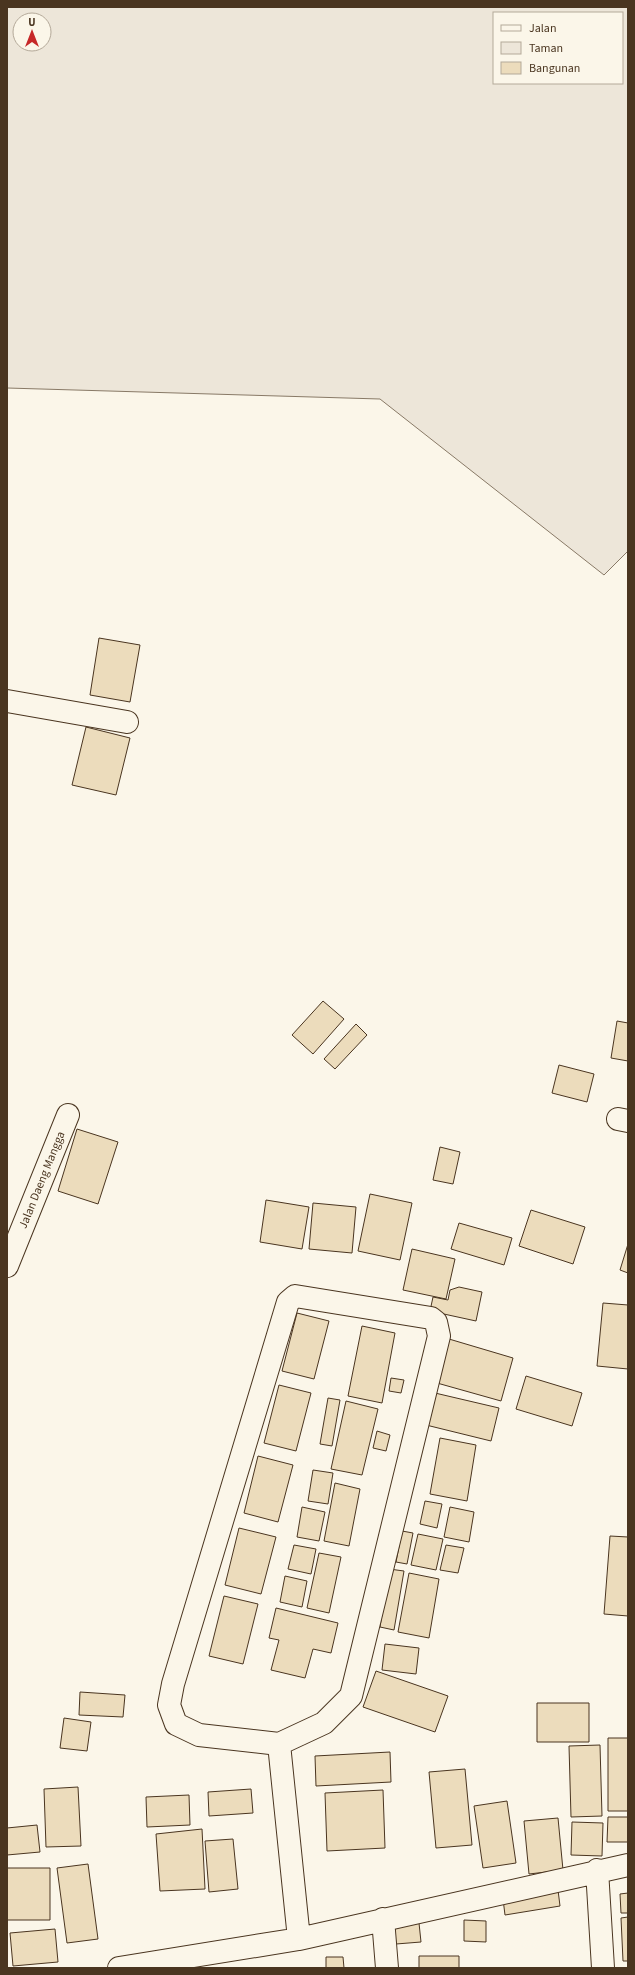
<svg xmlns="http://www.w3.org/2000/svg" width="635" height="1975" font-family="'Source Sans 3',sans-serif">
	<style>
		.green { fill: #ede6d9; stroke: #887966; fill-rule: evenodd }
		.building { fill: #ecdcbc; stroke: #4a3520 }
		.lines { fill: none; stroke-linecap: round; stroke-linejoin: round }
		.minor-casing { stroke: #4a3520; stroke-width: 24 }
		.minor { stroke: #fbf6e9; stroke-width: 22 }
		.labels { text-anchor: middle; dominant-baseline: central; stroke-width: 3; stroke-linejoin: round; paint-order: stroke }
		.street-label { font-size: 12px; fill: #4a3520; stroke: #fbf6e9 }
	</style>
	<rect width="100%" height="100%" fill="#fbf6e9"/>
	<path class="green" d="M7,7h621v544l-24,24 -224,-176 -373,-11zM494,13h128v70h-128zM20,20h24v24h-24z"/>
	<path class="building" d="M99,638l41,7 -10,57 -40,-7z
		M86,727l44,11 -14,57 -44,-10z
		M323,1001l21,18 -31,35 -21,-19z
		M617,1021l11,2v38l-17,-3z
		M356,1024l11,11 -32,34 -11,-10z
		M559,1065l35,9 -7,28 -35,-9z
		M77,1129l41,13 -20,62 -40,-13z
		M440,1147l20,5 -7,32 -20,-4z
		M370,1194l42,9 -12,57 -42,-9z
		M266,1200l43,7 -7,42 -42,-7z
		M313,1203l43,4 -4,46 -43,-4z
		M531,1210l54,17 -12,37 -54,-18z
		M459,1223l53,15 -8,27 -53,-16z
		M628,1244v29l-8,-3z
		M412,1249l43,10 -9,40 -43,-9z
		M459,1287l23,5 -6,29 -46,-10 3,-14 15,3 2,-10z
		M603,1303l25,2v64l-31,-3z
		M297,1313l32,8 -15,58 -32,-8z
		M362,1326l33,7 -13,70 -34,-7z
		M449,1339l64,19 -12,43 -64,-18z
		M526,1376l56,17 -10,33 -56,-17z
		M391,1378l13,2 -3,13 -12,-2z
		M279,1385l32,8 -15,58 -32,-8z
		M435,1393l64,15 -8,33 -65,-16z
		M328,1398l12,2 -8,46 -12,-2z
		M346,1401l32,8 -16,66 -31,-6z
		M377,1431l13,4 -4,16 -13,-3z
		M440,1438l36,7 -9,56 -37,-7z
		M258,1456l35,9 -15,57 -34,-9z
		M313,1470l20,3 -5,31 -20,-3z
		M335,1483l25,6 -11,57 -25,-5z
		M425,1501l17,3 -5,24 -17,-4z
		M302,1507l23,5 -6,29 -22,-4z
		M450,1507l24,5 -5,30 -25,-5z
		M239,1528l37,9 -15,57 -36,-9z
		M402,1531l11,2 -6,31 -11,-2z
		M418,1534l25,5 -7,31 -25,-5z
		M610,1536l18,1v79l-24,-2z
		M294,1545l22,4 -5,25 -23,-5z
		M446,1545l18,3 -6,25 -18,-3z
		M319,1553l22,4 -12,56 -22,-5z
		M389,1569l15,2 -10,59 -14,-3z
		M409,1573l30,6 -10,59 -31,-6z
		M285,1576l22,5 -5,26 -22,-5z
		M224,1596l34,8 -15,60 -34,-8z
		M276,1608l62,15 -7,30 -18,-4 -8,29 -34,-8 8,-30 -10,-2z
		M385,1644l34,4 -3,26 -34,-4z
		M376,1671l72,25 -13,36 -72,-25z
		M80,1692l45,3 -2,22 -44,-2z
		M537,1703h52v39h-52z
		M64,1718l27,4 -4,29 -27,-3z
		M608,1738h20v73h-20z
		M600,1745l2,71 -31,1 -2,-71z
		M390,1752l1,30 -75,4 -1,-30z
		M465,1769l7,76 -36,3 -7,-76z
		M78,1787l3,59 -35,1 -2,-58z
		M251,1789l2,24 -44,3 -1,-24z
		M383,1790l2,58 -58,3 -2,-58z
		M189,1795l1,30 -43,2 -1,-30z
		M507,1801l9,62 -33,5 -9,-62z
		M608,1817h20v25h-21z
		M558,1818l5,52 -34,4 -5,-53z
		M572,1822l31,1 -1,33 -31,-1z
		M37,1825l3,27 -33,3v-27z
		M202,1829l3,60 -45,2 -4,-57z
		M233,1839l5,50 -29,3 -4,-51z
		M88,1864l10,75 -31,4 -10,-75z
		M7,1868h43v52h-43z
		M558,1890l2,16 -55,9 -2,-16z
		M628,1893v20h-7l-1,-19z
		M628,1917v44h-5l-2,-43z
		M464,1920l22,1v21l-22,-1z
		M419,1923l2,19 -25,2 -2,-20z
		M55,1929l3,33 -45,4 -3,-33z
		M419,1956h40v12h-40z
		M326,1957h17l1,11h-18z"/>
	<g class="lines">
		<defs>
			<path id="minor" d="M7,701l120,21
				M618,1119l10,2
				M7,1266l61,-151
				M295,1296l136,22 5,4 3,14 -88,360 -27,27 -45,21 -80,-9 -23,-11 -7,-19 4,-21 115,-382z
				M279,1744l20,195
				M597,1870l6,98
				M383,1919l4,49
				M119,1968l180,-29 329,-74"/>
		</defs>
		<use href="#minor" class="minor-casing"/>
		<use href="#minor" class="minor"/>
	</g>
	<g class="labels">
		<g class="street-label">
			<text transform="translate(42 1180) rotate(-68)">Jalan Daeng Mangga</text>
		</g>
	</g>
	<rect width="635" height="1975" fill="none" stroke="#4a3520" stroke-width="16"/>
	<rect x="493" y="12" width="130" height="72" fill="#fbf6e9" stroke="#b4a999"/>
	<rect x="501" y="25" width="20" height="6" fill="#fbf6e9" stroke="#b4a999"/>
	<text x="529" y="32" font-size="12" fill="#4a3520">Jalan</text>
	<rect x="501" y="42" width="20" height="12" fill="#ede6d9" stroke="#b4a999"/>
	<text x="529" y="52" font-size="12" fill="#4a3520">Taman</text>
	<rect x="501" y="62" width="20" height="12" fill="#ecdcbc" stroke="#b4a999"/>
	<text x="529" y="72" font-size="12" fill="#4a3520">Bangunan</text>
	<g transform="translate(32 32)"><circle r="19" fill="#fbf6e9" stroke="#b4a999"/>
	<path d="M0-3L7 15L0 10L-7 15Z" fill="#c62828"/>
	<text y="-6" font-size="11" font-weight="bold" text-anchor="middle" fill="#4a3520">U</text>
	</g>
</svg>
